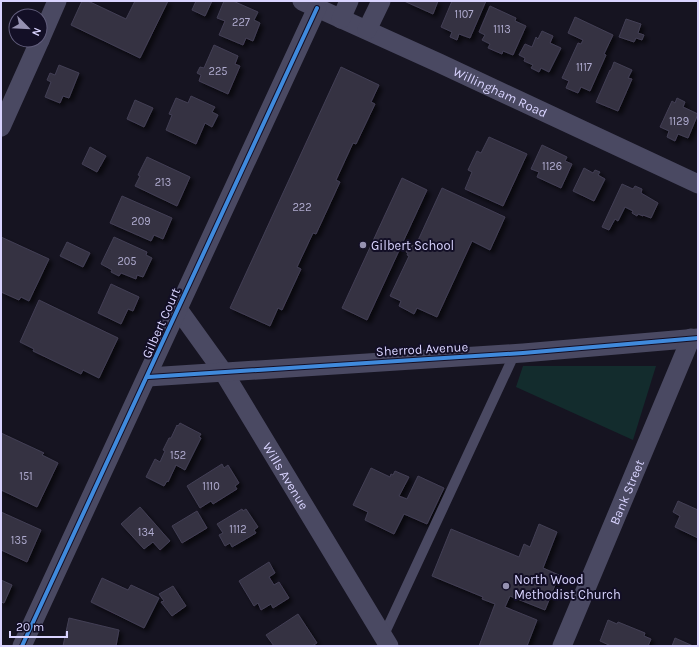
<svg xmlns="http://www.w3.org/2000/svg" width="699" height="647" font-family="Karla,sans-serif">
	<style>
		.green { fill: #132c2d }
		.building { fill: #343243; stroke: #433f54; filter: url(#shadow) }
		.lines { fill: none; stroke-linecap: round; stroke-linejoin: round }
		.service { stroke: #4a4962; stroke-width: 10 }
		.minor { stroke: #4a4962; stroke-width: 19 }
		.cycleway-casing { stroke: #130f26; stroke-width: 6 }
		.cycleway { stroke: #408adc; stroke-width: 4 }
		.poi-dot { fill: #9591b1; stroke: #130f26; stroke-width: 1.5 }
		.labels { text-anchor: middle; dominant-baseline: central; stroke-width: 4; stroke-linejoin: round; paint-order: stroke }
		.number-label { font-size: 11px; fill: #b0acd0 }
		.street-label { font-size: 13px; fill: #d9d4ff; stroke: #130f26 }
		.poi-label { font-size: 13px; fill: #d9d4ff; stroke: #130f26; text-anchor: start }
	</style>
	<defs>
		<filter id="shadow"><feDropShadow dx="3.5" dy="3.5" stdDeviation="2" flood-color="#0009"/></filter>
	</defs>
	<rect width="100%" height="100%" fill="#161421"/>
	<path class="green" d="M523,366h133l-23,74 -117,-53z"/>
	<path class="building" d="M82,1h6l38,18 9,-18h33l-28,57 -69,-33z
		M196,1h16l-7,15 -13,-6z
		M224,1h9l25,11 -4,8 6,3 -7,18 -7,-3 -3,7 -24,-10 6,-14 -8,-3z
		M404,1h34l-5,13z
		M452,1h34l-16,37 -11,-4 -2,6 -7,-3 2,-5 -11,-5z
		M490,6l26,12 -1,3 11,5 -13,29 -10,-4 -1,3 -14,-6 2,-4 -8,-4 3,-5 -6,-3z
		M575,17l38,18 -9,19 2,1 -16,36 -9,-4 -3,6 -12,-5 3,-7 -7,-3 16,-35 3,1 2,-4 -15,-7z
		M626,19l15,5 -3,9 6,2 -2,5 -6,-2 -2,4 -15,-5z
		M542,31l11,5 -3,7 11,5 -12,24 -8,-4 -2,4 -8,-4 2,-3 -9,-4 1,-3 -6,-3 6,-11 7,3 4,-10 2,2z
		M214,45l24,11 -3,8 5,2 -12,28 -29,-13 2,-6 -4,-2 3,-6 4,1z
		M614,62l18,8 -4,8 4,1 -14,32 -22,-9 14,-32h1z
		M59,65l20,8 -10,25 -6,-2 -3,7 -15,-6 6,-15 -4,-2 3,-7 5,2z
		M341,67l38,18 -8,17 4,2 -19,40 -3,-1 -17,37 4,2 -24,52 -3,-1 -16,34 4,2 -19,41 -4,-2 -8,18 -40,-18z
		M191,96l24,11 -3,5 6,3 -6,12 -7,-4 -9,21 -30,-14 6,-15 -3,-1 7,-16 12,5z
		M677,98l8,4 -2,5 15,7 -10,24 -10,-4 -3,7 -8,-4 2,-6 -9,-4 12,-26 3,2z
		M135,100l18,8 -9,19 -17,-8z
		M489,137l38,17 -24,52 -38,-17 7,-17 -4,-2 9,-19 4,2z
		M542,145l25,12 -2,4 7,3 -11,24 -24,-11 2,-5 -8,-3z
		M90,147l16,9 -9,16 -15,-8z
		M147,157l43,20 -13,29 -42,-20 5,-10 -2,-1z
		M584,168l9,5 2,-3 5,2 -2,3 7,4 -11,22 -21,-10z
		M402,178l25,12 -60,130 -25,-12z
		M622,184l11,5 2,-3 7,3 -1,4 17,10 -7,15 -8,-3v1l-5,-2 -1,2 -5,-3 1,-2 -8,-4 -7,14 -3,-2 -6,11 -7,-3z
		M442,188l63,29 -15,33 -18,-9 -35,76 -20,-9 -3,6 -15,-8 2,-5 -11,-5 19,-40 -2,-1 1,-2 -2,-1 3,-5 2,1 1,-3 3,2z
		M122,196l50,22 -9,21 -9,-4 -3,6 -41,-18z
		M1,237l48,22 -20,42 -8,-4 -2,3 -18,-8z
		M114,237l33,15 -1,3 6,3 -9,19 -6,-2 -1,4 -15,-6 -2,3 -8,-4 1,-2 -11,-6z
		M67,242l23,11 -7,14 -23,-11z
		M111,284l28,13 -6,14 -5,-2 -7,15 -23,-11z
		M39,300l79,38 -19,40 -16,-8 -2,4 -48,-23 1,-2 -14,-7z
		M180,423l21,11 -2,3 2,1 -16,32 -9,-5 -8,17 -1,-1 -3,5 -18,-9 9,-18 5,3 5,-11 -2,-1 6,-12h2l6,-13 1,1z
		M1,433l43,20 -2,2 16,8 -21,44 -36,-17z
		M222,464l2,4 4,-3 11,18 -4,3 2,3 -24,15 -2,-3 -11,7 -13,-22z
		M371,468l19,9 1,-3 2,1 2,-4 14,6 -10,19 8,3 11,-23 26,12 -17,36 -23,-10 -10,20 -29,-14 3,-8 -15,-7z
		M678,501l20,9v28l-23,-11 5,-11 -7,-4z
		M140,507l30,34 -10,9 -7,-8 -9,7 -23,-25z
		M242,509l1,2 3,-2 12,18 -4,3 2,3 -24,14 -2,-4 -5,3 -6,-11 4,-2 -6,-9z
		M197,511l10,17 -25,15 -10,-17z
		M1,512l40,18 -14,32 -26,-12z
		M539,524l18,8 -14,36 16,7 -14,35 -35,-14 -5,11 32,13 -10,26h-48l16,-42 -13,-5 1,-2 -51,-21 19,-47 68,28 5,-13 6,3z
		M269,562l6,11 -6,4 5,8 5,-3 10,16 -16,10 -2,-4 -10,6 -3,-7 -4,3 -15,-25z
		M102,578l26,12 3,-5 28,13 -15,30 -53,-26z
		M1,580l11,5 -8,18 -3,-1z
		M173,586l13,20 -14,10 -11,-14 3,-1 -5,-7z
		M298,614l19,29 -5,3h-38l-8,-11z
		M69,618l50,12 -3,16h-53z
		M608,620l9,4 1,-2 27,11 -1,3 7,3 -3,7h-39v-1l-9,-4z
		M675,638l18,8h-21z"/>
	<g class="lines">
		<path class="service" d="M383,637l132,-284"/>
		<g class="minor">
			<path id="s1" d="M302,1l137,62 259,121"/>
			<path d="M341,19l8,-18"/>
			<path d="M367,30l14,-29"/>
			<path d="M40,40l17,-39"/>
			<path d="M1,127l39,-87"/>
			<path id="s2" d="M178,309l46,64 165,273"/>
			<path d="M148,377l375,-24 175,-15"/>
			<path d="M22,646l295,-638"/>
			<path id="s3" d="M562,646l129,-308"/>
		</g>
		<defs>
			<path id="cycleway" d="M148,377l375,-24 175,-15
				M22,646l295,-638"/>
		</defs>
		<use href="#cycleway" class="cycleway-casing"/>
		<use href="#cycleway" class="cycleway"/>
	</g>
	<g class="poi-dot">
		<circle cx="363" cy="245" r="4"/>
		<circle cx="506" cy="586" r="4"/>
	</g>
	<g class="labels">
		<g class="number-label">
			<text x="464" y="14">1107</text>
			<text x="241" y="22">227</text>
			<text x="502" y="29">1113</text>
			<text x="584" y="67">1117</text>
			<text x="218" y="71">225</text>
			<text x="679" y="121">1129</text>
			<text x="552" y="166">1126</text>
			<text x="163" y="182">213</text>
			<text x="302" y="207">222</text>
			<text x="141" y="221">209</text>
			<text x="127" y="261">205</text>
			<text x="178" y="455">152</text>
			<text x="26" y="476">151</text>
			<text x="211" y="486">1110</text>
			<text x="238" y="529">1112</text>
			<text x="146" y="532">134</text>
			<text x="19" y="540">135</text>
		</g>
		<g class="street-label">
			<text stroke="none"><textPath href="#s1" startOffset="218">Willingham Road</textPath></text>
			<text transform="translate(161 323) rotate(-66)">Gilbert Court</text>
			<text transform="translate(422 349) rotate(-3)">Sherrod Avenue</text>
			<text stroke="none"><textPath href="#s2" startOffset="199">Wills Avenue</textPath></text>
			<text stroke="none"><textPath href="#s3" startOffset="167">Bank Street</textPath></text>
		</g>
		<g class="poi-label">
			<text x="371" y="245">Gilbert School</text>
			<text x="514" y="579">North Wood<tspan x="514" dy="15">Methodist Church</tspan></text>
		</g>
	</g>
	<rect width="699" height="647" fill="none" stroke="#d9d4ff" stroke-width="4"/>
	<g transform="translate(28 28) rotate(114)"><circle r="19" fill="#130f26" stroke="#625e7d"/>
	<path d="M0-3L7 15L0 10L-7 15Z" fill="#9591b1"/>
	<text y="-6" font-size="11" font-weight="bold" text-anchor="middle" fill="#d9d4ff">N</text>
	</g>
	<path d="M10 631v6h57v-6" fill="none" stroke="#d9d4ff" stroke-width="2"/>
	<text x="16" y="631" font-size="12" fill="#d9d4ff" stroke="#130f26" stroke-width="3" paint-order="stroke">20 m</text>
</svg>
